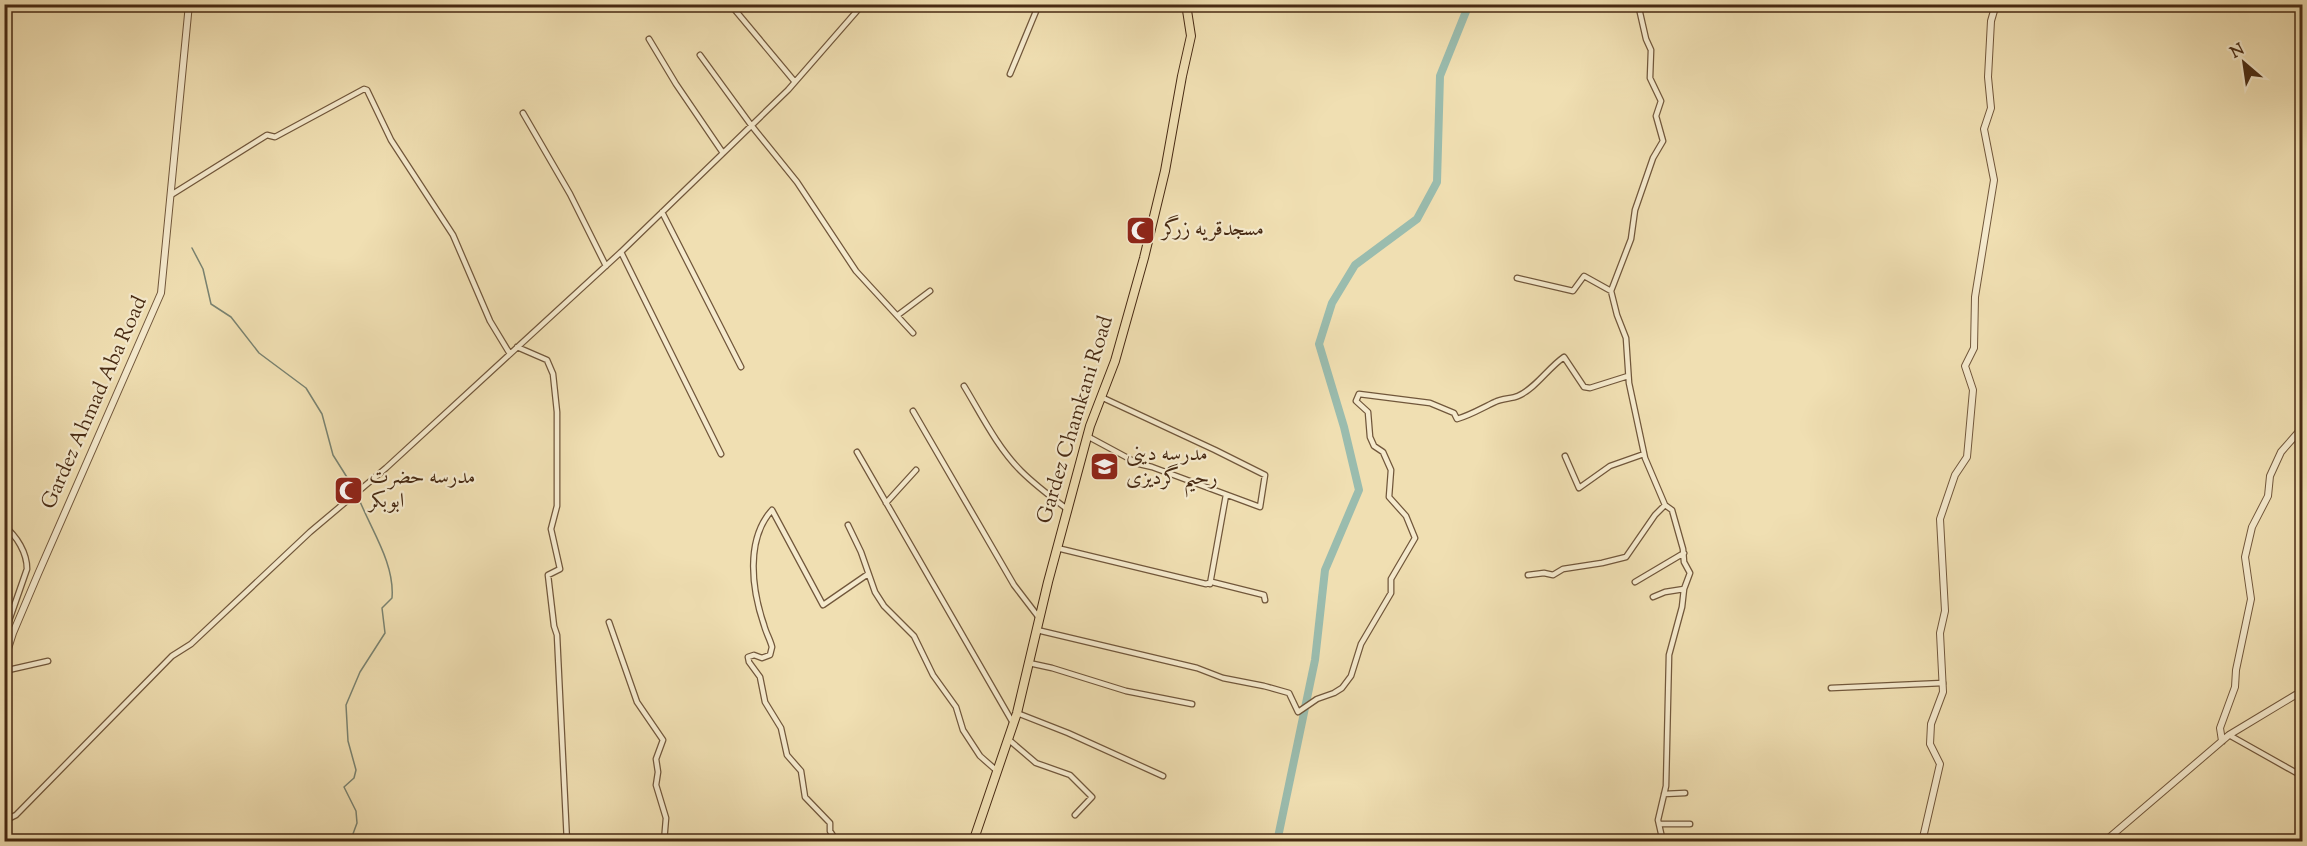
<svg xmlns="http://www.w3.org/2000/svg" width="2307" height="846" font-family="'Sorts Mill Goudy',Amiri,serif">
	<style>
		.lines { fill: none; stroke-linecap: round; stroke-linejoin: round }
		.stream { stroke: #798270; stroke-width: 1.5 }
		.river { stroke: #9abcae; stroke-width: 8 }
		.minor-casing { stroke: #71573b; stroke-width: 7 }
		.tertiary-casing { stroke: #71573b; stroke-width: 8 }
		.trunk-casing { stroke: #472a13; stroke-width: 10 }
		.minor { stroke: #f5eacd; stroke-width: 4.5 }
		.tertiary { stroke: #f5eacd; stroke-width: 6 }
		.trunk { stroke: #f0dfb2; stroke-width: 8 }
		.labels { text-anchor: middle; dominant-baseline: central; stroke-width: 4.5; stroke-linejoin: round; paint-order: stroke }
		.poi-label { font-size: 21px; fill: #472a13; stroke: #f5eacd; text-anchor: start }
		.street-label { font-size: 21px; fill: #472a13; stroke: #f5eacd }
	</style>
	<rect width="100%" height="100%" fill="#f0dfb2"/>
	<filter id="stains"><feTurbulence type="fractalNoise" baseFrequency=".00333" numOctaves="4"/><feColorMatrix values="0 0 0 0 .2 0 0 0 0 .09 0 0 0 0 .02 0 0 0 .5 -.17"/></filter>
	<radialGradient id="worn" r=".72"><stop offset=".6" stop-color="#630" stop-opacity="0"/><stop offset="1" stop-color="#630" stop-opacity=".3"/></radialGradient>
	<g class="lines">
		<path class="stream" d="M192,248l11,21 8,35 20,13 28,36 47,35 16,26 11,41 22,35
			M350,842l7,-19 -1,-12 -12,-24 10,-9 2,-8 -8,-29 -2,-36 14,-33 25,-39 -3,-25 10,-10c3,-36 -23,-71 -35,-104"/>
		<path class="river" d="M1277,842l38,-182 10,-90 34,-80 -15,-63 -25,-83 13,-41 23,-38 62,-46 20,-37 3,-106 29,-72"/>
		<defs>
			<path id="minor" d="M730,4l65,78
				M1638,4l8,35 5,11 -1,28 11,23 -5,15 7,25 -10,17 -18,52 -4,29 -20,52 6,24 9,23 3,45 16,75 20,47 7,5 11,39 1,13 6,11 -6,16 -2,18 -13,48 -3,131 -8,34 5,22
				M649,39l27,45 47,69
				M700,55l51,70 46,57 59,89 57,62
				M1010,74l29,-70
				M523,113l47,81 36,72
				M171,195l96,-60 8,2 89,-48 3,1 24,50 62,95 37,86 20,33
				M662,212l79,155
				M621,252l100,202
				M1517,278l56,13 11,-15 27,15
				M898,315l32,-24
				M517,347l30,13 6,14 4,38v94l-6,23 9,40 -12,6 6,51 3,9 10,207
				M964,386c17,28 33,61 57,85 14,14 30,26 46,38
				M913,411l101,174 26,34
				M1087,436l52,28 13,3 108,40 5,-32 -50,-25 -114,-53
				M857,452l156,271
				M1565,456l14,32 31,-22 34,-12
				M886,503l30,-33
				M848,525l13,27 14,40 9,14 30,30 19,39 23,32 7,23 17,26 17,15
				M4,526c13,10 23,27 23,43l-23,66
				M1057,548l149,36 6,-2 52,13 1,5
				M1528,575l16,-2 9,2 10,-6 39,-6 24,-6 29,-42 10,-10
				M1635,582l49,-29
				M1210,584l16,-89
				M1653,597l12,-5 19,-3
				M609,622l28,80 26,38 -7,19 2,13 -2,13 10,33 -2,24
				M1037,630l160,38 26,10 41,8 25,7 9,19 19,-13 17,-6 8,-5 9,-12 10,-32 30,-51v-14l24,-41 -9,-22 -17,-19 2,-27 -8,-18 -9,-6 -4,-9 -2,-25 -12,-11 3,-7 71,9 24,10 3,6c14,-4 25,-11 38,-17 7,-4 16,-3 23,-6 18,-8 30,-28 46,-39l20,30 6,1 38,-12
				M1029,663l23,5 74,23 66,13
				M4,671l44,-10
				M1831,688l112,-5
				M1017,713l51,20 95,43
				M2229,735l73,41
				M1008,739l28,24 34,12 22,22 -17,18
				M1664,794l21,-1
				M4,821l12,-6 156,-159 19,-12 119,-112 76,-64 235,-216 167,-162 75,-86
				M1659,824h31
				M837,842l-7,-11v-8l-25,-26 -4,-26 -14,-16 -6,-27 -16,-26 -5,-25 -11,-15 -1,-5 6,-2 8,3 8,-3 2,-8c-2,-8 -6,-14 -8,-22 -12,-35 -19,-85 8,-115l51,95 45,-31"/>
			<path id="tertiary" d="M4,661l9,-28 25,-59 123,-281 28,-289
				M2222,741l-2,-13 15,-41 1,-17 15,-71 -6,-42 7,-30 16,-31 2,-20 11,-24 21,-24
				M1922,842l18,-78 -10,-20 1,-20 12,-32 -3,-59 5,-22 -5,-92 15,-44 12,-18 6,-67 -8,-24 9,-18 1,-51 19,-117 -10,-51 7,-21 -3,-31 3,-56 5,-17
				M2104,842l125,-107 73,-44"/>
			<path id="trunk" d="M973,842l44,-129 31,-131 42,-156 25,-65 29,-103 21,-87 17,-95 9,-40 -5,-32"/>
		</defs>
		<use href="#minor" class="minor-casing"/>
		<use href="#tertiary" class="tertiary-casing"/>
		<use href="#trunk" class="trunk-casing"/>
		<use href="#minor" class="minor"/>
		<use href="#tertiary" class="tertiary"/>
		<use href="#trunk" class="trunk"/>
	</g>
	<defs>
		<symbol id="mosque-square" viewBox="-11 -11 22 22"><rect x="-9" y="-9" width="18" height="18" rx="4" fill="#8f2418" stroke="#f5eacd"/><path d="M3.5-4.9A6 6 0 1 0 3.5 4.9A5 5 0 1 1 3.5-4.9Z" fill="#fff"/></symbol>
		<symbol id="school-square" viewBox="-11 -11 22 22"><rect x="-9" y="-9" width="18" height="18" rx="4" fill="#8f2418" stroke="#f5eacd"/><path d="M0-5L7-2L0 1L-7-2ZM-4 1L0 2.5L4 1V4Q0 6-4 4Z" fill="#fff"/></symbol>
	</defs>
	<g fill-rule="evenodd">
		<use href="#mosque-square" x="1124" y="214" width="33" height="33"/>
		<use href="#school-square" x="1088" y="450" width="33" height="33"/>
		<use href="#mosque-square" x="332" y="474" width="33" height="33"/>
	</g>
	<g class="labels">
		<g class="poi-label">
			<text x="1162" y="230">مسجدقریه زرگر</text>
			<text x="1126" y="455">مدرسه دینی<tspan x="1126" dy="24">رحیم گردیزی</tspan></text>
			<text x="369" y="478">مدرسه حضرت<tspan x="369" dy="24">ابوبکر</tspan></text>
		</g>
		<g class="street-label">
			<text transform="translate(95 403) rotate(-66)">Gardez Ahmad Aba Road</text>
			<text transform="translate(1076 420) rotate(-73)">Gardez Chamkani Road</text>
		</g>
	</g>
	<rect width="2307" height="846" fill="none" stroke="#f0dfb2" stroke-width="24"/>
	<rect x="6" y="6" width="2295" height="834" fill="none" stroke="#472a13" stroke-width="3"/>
	<rect x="12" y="12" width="2283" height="822" fill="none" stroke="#472a13" stroke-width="1.5"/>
	<g transform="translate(2244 63) rotate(331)" stroke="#f5eacd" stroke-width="4.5" paint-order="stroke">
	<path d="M0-4.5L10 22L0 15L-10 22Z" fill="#472a13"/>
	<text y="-9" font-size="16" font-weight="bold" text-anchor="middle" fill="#472a13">N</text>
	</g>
	<rect width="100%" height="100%" filter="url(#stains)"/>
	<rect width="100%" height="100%" fill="url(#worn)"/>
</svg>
